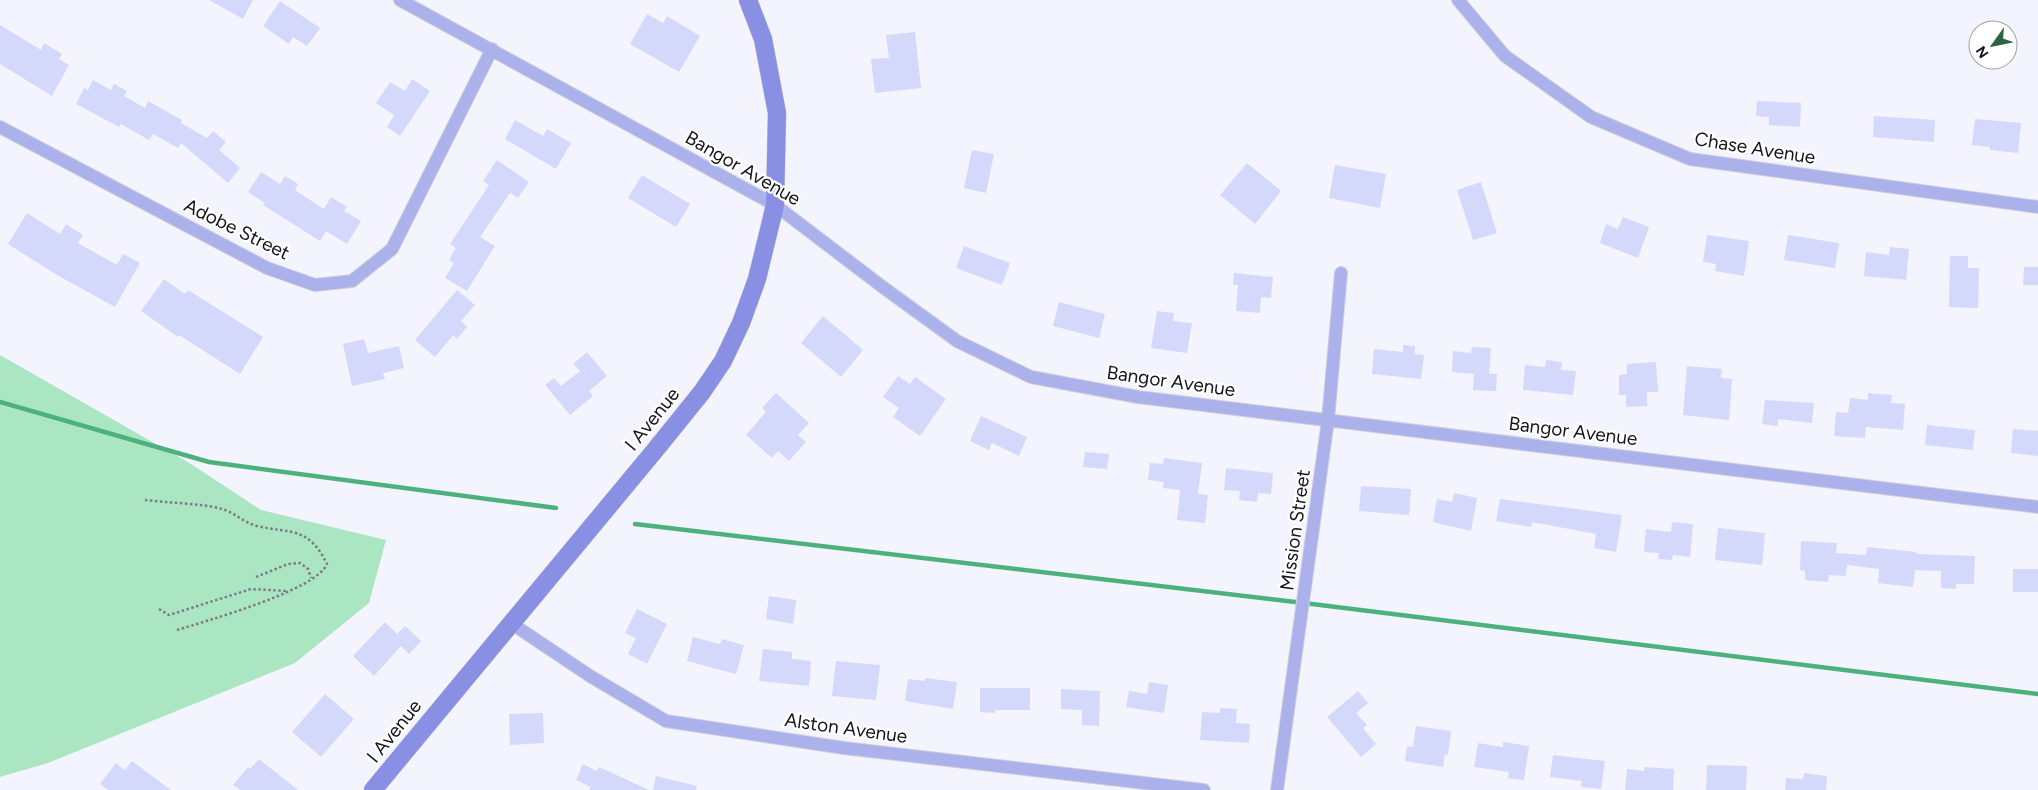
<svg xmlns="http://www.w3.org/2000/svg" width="2038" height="790" font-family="Figtree,sans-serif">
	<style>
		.green { fill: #abe6c3 }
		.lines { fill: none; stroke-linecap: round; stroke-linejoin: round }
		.stream { stroke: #4db17e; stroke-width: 4.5 }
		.building { fill: #d4d9fc }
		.street-casing { stroke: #cfd0da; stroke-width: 14 }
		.secondary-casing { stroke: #cfd0da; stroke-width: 19 }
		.path { stroke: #7b7c84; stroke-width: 2.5; stroke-dasharray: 2.5 2.5; stroke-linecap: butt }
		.street { stroke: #abb2eb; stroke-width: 12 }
		.secondary { stroke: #898fe2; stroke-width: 18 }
		.labels { text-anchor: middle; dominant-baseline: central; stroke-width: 4.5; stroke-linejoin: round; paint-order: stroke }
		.street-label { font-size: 19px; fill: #14141a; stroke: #fff }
	</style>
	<rect width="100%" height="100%" fill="#f3f4fe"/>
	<path class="green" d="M0,355l191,109 70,46 125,30 -17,63 -74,60 -247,100 -48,14z"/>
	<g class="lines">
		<path class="stream" d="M0,402l209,60 347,46
			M635,524l669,79 734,91"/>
	</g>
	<path class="building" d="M209,0h44l-10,19z
		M280,1l40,27 -13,18 -14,-9 -4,7 -26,-18z
		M647,14l16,9 4,-7 33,20 -21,36 -49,-28z
		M0,25l41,25 3,-7 18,11 -3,5 10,6 -17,31 -52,-32z
		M915,32l6,56 -46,5 -4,-34 18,-1 -3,-23z
		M412,79l18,12 -30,45 -13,-9 7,-12 -18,-12 14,-21 15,9z
		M93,80l18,10 3,-6 13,7 -3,5 21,12 3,-7 34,19 -1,3 26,15 6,-7 13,11 -7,8 21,18 -12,15 -47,-40 -3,5 -25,-14 -4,6 -28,-16 -2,3 -43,-23 8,-16 4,2z
		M1757,101l44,2 -1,24 -31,-2v-8l-13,-1z
		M1874,116l61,4 -1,22 -61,-5z
		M1975,119l46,4 -3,30 -28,-3v-3l-18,-2z
		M515,120l28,16 4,-7 24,14 -15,26 -51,-30z
		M972,150l22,4 -8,39 -22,-5z
		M497,160l32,22 -11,16 -8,-5 -30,44 15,9 -28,45 -22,-13 9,-15 -5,-3 7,-12 -6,-4 39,-59 -6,-4z
		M1247,163l34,28 -26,33 -35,-29z
		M1335,165l51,9 -6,34 -51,-10z
		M261,172l19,12 5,-8 13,8 -3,6 29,19 7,-12 16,10 -3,4 17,10 -14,23 -21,-13 -6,10 -57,-36 2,-2 -17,-11z
		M642,175l48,29 -14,23 -48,-29z
		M1481,182l16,51 -24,7 -16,-50z
		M27,213l33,21 6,-10 17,11 -5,8 39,22 6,-11 17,9 -25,44 -58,-32 -49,-31z
		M1623,217l26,10 -11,31 -38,-15 6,-19 12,5z
		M1707,235l42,6 -5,35 -29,-5 1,-7 -13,-2z
		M1788,235l51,8 -4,25 -51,-8z
		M964,246l46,17 -8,22 -46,-17z
		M1890,247l19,2 -3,31 -42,-4 2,-24 23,3z
		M1950,256h18v12h11l-1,40 -29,-1z
		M2024,267h14v18h-15z
		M1234,273l39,4 -2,21 -10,-1 -1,16 -24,-2 2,-26h-5z
		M164,279l21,15 3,-4 75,47 -23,37 -61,-39 -1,2 -37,-26z
		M457,290l18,15 -14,16 6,6 -10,12 -4,-4 -18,22 -20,-17z
		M1059,302l46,12 -6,24 -46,-12z
		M1157,311l17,2 -1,8 19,2 -5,30 -36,-5z
		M823,316l40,34 -22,27 -40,-34z
		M364,339l4,14 31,-7 5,22 -21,5 2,6 -33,7 -9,-42z
		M1403,345l12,1v8l9,1 -3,24 -49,-5 2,-25 29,3z
		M1472,347l19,1 -2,26h8l-1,17 -23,-1 1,-16 -22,-2 1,-21 18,2z
		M587,352l20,24 -18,15 4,5 -23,19 -25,-30 9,-7 7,8 19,-15 -7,-7z
		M1546,360l16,2 -1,8 15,1 -3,24 -50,-5 2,-25 20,2z
		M1656,362l2,30h-11v14l-21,1v-12h-7v-20l8,-1v-10z
		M1687,366l35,3 -1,9 11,1 -3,41 -46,-5z
		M898,376l12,8 5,-7 31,22 -26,37 -27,-19 6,-9 -16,-11z
		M776,393l33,30 -11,12 8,7 -17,19 -11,-10 -6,7 -26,-23 20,-23 -4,-4z
		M1868,393l24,2 -1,8 14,1 -2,26 -37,-3 -1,11 -31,-2 2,-24 12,1 2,-15 18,2z
		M1765,400l49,3 -2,20 -34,-4v7l-16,-2z
		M981,416l46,21 -8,19 -27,-13 -3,7 -19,-9z
		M1927,425l48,5 -2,20 -48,-5z
		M2013,429l25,2v25l-27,-3z
		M1085,452l24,2 -2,15 -24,-2z
		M1164,458l38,5 -4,31 10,1 -3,28 -28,-3 3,-30 -17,-2 1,-6 -16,-2 2,-17 13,1z
		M1226,468l47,5 -2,21 -13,-1 -1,9 -18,-2 1,-9 -16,-1z
		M1361,486l50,3 -2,26 -50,-4z
		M1454,493l23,5 -6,33 -38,-9 4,-23 15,3z
		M1500,499l122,16 -6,37 -22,-4 2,-14 -64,-12 -1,5 -35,-6z
		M1672,522l21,2 -3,33 -17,-2 -1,5 -14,-1 1,-6 -15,-1 2,-23 25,3z
		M1718,528l47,5 -3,32 -47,-5z
		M1801,541l36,2 -1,10 30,2 1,-8 50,5 -1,2 59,2 -1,28h-18v5l-15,-1v-17l-26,-1 -2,17 -35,-4 1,-14 -32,-4 -1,11 -17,-1 -1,7 -23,-2v-9l-5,-1z
		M2013,569h25v23h-25z
		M769,596l27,4 -3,24 -27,-5z
		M637,609l30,15 -20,40 -19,-10 8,-16 -11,-5z
		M385,622l12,12 8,-8 16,15 -12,13 -8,-8 -27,30 -21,-20z
		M693,637l27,7 2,-5 22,6 -8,29 -49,-13z
		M763,649l29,3v7l19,2 -2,25 -50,-5z
		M836,661l44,4 -4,35 -44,-4z
		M925,678l32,4 -4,27 -48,-8 3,-22 17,2z
		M1149,682l19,3 -4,28 -38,-6 3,-16 18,3z
		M980,688h50v22h-35v3l-15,-1z
		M1061,689l39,2 -1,35 -17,-1v-15l-21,-1z
		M1358,691l10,12 -12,10 11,12 -4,3 13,16 -15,13 -34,-40z
		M325,694l29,25 -33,38 -29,-25z
		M1220,708l17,1 -1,14 14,1 -1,19 -49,-3 2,-28 18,1z
		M543,713l1,30 -34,2 -1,-31z
		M1416,726l35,5 -3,24 -3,-1 -2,13 -38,-6 2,-15 6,1z
		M1503,742l26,4 -5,34 -16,-2 1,-6 -35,-5 4,-24 25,4z
		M1553,755l52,6 -4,28 -20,-2 1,-6 -32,-4z
		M259,759l39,31h-58l-7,-5 15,-18 2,2z
		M132,761l39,29h-63l-8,-6 16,-21 9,7z
		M583,764l14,7 2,-4 50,23h-60l2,-3 -15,-7z
		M1707,765l40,1 -1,24h-40z
		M1645,767l29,2 -1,21h-48l2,-21 17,2z
		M1804,773l23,3 -1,14h-41l1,-12 17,1z
		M656,776l41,10 -1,4h-43z"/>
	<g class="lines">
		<defs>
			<path id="street" d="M400,0l375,205 109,83 73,53 74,36 107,20 900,110
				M1458,0l47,56 86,61 99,42 348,48
				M0,127l267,141 48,17 37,-4 40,-32 100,-200
				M511,623l79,53 76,45 178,27 360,42
				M1277,790l51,-370 13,-147"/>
			<path id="secondary" d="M373,790l283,-341 46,-57 21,-31 18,-38 16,-44 18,-74 2,-92 -14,-74 -15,-39"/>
		</defs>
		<use href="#street" class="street-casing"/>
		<use href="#secondary" class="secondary-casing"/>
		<path class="path" d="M145,500c22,3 56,3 77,9 12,3 22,14 35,17 35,8 51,0 70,38 -10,26 -121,57 -150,66
			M256,577l32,-13 12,-1 8,6 3,9
			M159,609l10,6 82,-26 36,2"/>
		<use href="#street" class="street"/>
		<use href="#secondary" class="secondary"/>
	</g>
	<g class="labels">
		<g class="street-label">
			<text transform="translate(1755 148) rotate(9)">Chase Avenue</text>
			<text transform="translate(743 168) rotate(30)">Bangor Avenue</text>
			<text transform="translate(237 229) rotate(26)">Adobe Street</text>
			<text transform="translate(1171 381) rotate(8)">Bangor Avenue</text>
			<text transform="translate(652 419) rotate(-51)">I Avenue</text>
			<text transform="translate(1573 431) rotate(7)">Bangor Avenue</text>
			<text transform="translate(1295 530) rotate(-82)">Mission Street</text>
			<text transform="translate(846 728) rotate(8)">Alston Avenue</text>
			<text transform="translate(394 731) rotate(-51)">I Avenue</text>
		</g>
	</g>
	<g transform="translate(1993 45) rotate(237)"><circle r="24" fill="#ffffff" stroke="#a1a1a3"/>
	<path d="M0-4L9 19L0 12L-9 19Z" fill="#2e6146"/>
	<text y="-8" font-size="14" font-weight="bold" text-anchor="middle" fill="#14141a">N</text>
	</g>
</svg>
